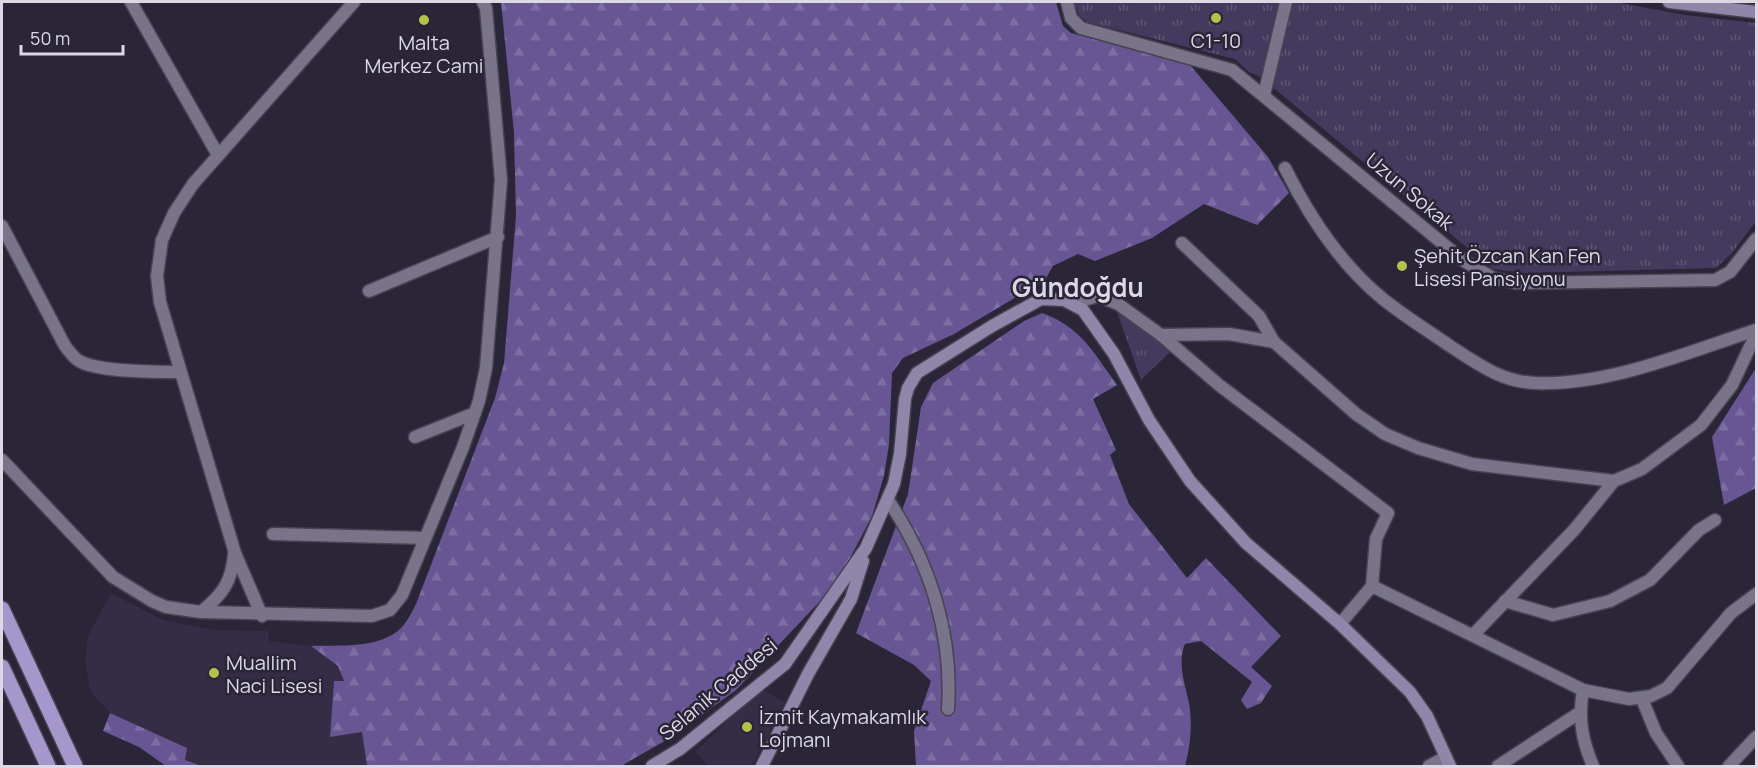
<svg xmlns="http://www.w3.org/2000/svg" width="1758" height="768" font-family="Manrope,sans-serif">
<style>
.built{fill:#342d45}
.grass{fill:url(#grass-tufts)}
.forest{fill:url(#forest-firs)}
.lines{fill:none;stroke-linecap:round;stroke-linejoin:round}
.street-casing{stroke:#474352;stroke-width:15}
.secondary-casing{stroke:#474352;stroke-width:15}
.primary-casing{stroke:#474352;stroke-width:18}
.street{stroke:#797489;stroke-width:12}
.secondary{stroke:#8f86aa;stroke-width:12}
.primary{stroke:#a597cb;stroke-width:15}
.poi-dot{fill:#b3c24b;stroke:#2a2537;stroke-width:2}
.labels{text-anchor:middle;dominant-baseline:central;stroke-width:5;stroke-linejoin:round;paint-order:stroke}
.poi-label{font-size:20px;fill:#dcd9e5;stroke:#2a2537;text-anchor:start}
.street-label{font-size:20px;fill:#dcd9e5;stroke:#2a2537}
.district-label{font-size:26px;font-weight:bold;fill:#dcd9e5;stroke:#2a2537}
</style>
<defs>
<pattern id="grass-tufts" width="24" height="20" patternUnits="userSpaceOnUse" patternTransform="scale(1.5)"><rect width="24" height="20" fill="#443a5e"/><path d="M3 7l-1-3M5 7V3M7 7l1-3M15 17l-1-3M17 17v-4M19 17l1-3" fill="none" stroke="#5e5675"/></pattern>
<pattern id="forest-firs" width="22" height="20" patternUnits="userSpaceOnUse" patternTransform="scale(1.5)"><rect width="22" height="20" fill="#675693"/><path d="M5 1l3.5 6h-7zM16 11l3.5 6h-7z" fill="#7c6ea2"/></pattern>
</defs>
<rect width="100%" height="100%" fill="#2a2537"/>
<!-- built -->
<g class="built">
<path d="M 111,593 L 163,620 L 212,630 L 268,631 L 269,641 L 311,646 L 338,666 L 344,681 L 334,681 L 330,737 L 362,732 L 367,766 L 202,766 L 185,760 L 187,748 L 110,713 L 90,691 L 85,661 L 88,636 Z"/>
<path d="M 761,689 L 785,702 L 752,766 L 709,766 L 695,752 Z"/>
</g>
<!-- grass -->
<g class="grass">
<path d="M 1074,2 L 1281,2 L 1261,77 L 1249,72 L 1235,59 L 1087,22 L 1079,15 Z"/>
<path d="M 1292,2 L 1615,2 L 1685,15 L 1756,23 L 1756,221 L 1732,253 L 1716,268 L 1524,273 L 1493,269 L 1270,85 Z"/>
<path d="M 1116,309 L 1171,351 L 1141,380 Z"/>
</g>
<!-- forest -->
<g class="forest">
<path d="M 501,2 L 1056,2 L 1063,26 L 1071,33 L 1190,65 L 1268,157 L 1289,193 L 1257,225 L 1204,204 L 1152,238 L 1095,261 L 1078,254 L 1053,266 L 1045,280 L 954,334 L 903,358 L 892,373 L 889,444 L 884,476 L 872,516 L 847,564 L 823,598 L 736,690 L 670,738 L 621,766 L 367,766 L 362,732 L 330,737 L 334,681 L 344,681 L 338,666 L 311,646 C 339,645 380,649 401,628 C 407,622 412,612 416,604 L 495,398 L 504,363 L 516,216 L 514,133 Z"/>
<path d="M 1042,313 C 1081,327 1094,353 1117,385 L 1093,399 L 1116,450 L 1110,455 L 1129,504 L 1187,578 L 1206,558 L 1281,636 L 1251,667 L 1272,686 L 1261,703 L 1247,709 L 1241,700 L 1252,682 L 1201,641 L 1185,644 C 1176,665 1187,688 1190,709 C 1192,730 1190,747 1185,766 L 916,766 L 914,731 L 931,681 L 914,665 L 856,633 L 908,494 L 921,407 L 933,383 L 1024,321 Z"/>
<path d="M 1756,368 L 1756,488 L 1724,505 L 1712,437 Z"/>
<path d="M 110,713 L 187,748 L 185,760 L 202,766 L 166,766 L 139,747 L 103,731 Z"/>
</g>
<g class="lines">
<!-- street casing -->
<g class="street-casing">
<g id="street">
<path d="M 131,2 L 218,155"/>
<path d="M 1067,2 L 1071,18 L 1081,28 L 1232,70 L 1464,261 L 1493,278 L 1516,283 L 1715,280 L 1730,272 L 1756,239"/>
<path d="M 1264,95 L 1286,2"/>
<path d="M 1285,168 C 1309,216 1341,265 1383,299 C 1404,316 1427,330 1450,346 C 1478,364 1501,382 1536,383 C 1608,386 1688,352 1756,330"/>
<path d="M 2,226 L 65,346 C 70,352 74,359 81,362 C 102,372 155,372 179,372"/>
<path d="M 1182,243 L 1259,316 L 1274,342 L 1356,414 L 1385,434 L 1418,448 L 1472,464 L 1614,481"/>
<path d="M 369,291 L 498,237"/>
<path d="M 1073,303 L 1098,296 L 1118,304 L 1161,335 L 1219,385 L 1388,513 L 1376,539 L 1372,586 L 1340,624"/>
<path d="M 1161,335 L 1229,334 L 1274,342"/>
<path d="M 415,437 L 475,413"/>
<path d="M 2,460 L 113,577 L 152,601 L 166,607 L 201,612 L 372,616 L 390,610 L 402,595 L 463,447 L 479,401 L 486,368 L 501,180 L 486,8 L 483,2"/>
<path d="M 888,500 C 930,562 953,634 948,709"/>
<path d="M 273,534 L 425,538"/>
<path d="M 1372,586 L 1583,690 L 1629,699 L 1651,696 L 1667,688 L 1731,613 L 1756,594"/>
<path d="M 1505,601 L 1553,615 L 1610,601 L 1650,580 L 1699,530 L 1715,520"/>
<path d="M 201,612 C 222,595 232,582 234,554"/>
<path d="M 262,616 L 235,553 L 160,302 L 157,276 L 162,240 L 174,213 L 193,184 L 354,2"/>
<path d="M 1474,634 L 1574,530 L 1614,481 L 1642,469 L 1701,425 L 1732,385 L 1756,334"/>
<path d="M 1583,690 C 1578,718 1582,740 1593,766"/>
<path d="M 1642,699 L 1656,733 L 1678,766"/>
<path d="M 1429,766 L 1446,757"/>
<path d="M 1498,766 L 1579,713"/>
<path d="M 1729,766 L 1756,737"/>
</g>
</g>
<!-- secondary casing -->
<g class="secondary-casing">
<g id="secondary">
<path d="M 1669,2 L 1756,12"/>
<path d="M 652,766 L 680,749 L 785,664 L 866,548 L 894,484 L 900,454 L 905,399 L 908,388 L 917,373 L 992,326 L 1041,299 L 1064,300 L 1083,310 L 1114,354 L 1149,420 L 1190,481 L 1246,543 L 1340,624 L 1410,692 L 1427,716 L 1450,766"/>
<path d="M 762,766 L 808,674 L 851,599 L 863,561"/>
</g>
</g>
<!-- primary casing -->
<g class="primary-casing">
<g id="primary">
<path d="M 2,609 L 75,766"/>
<path d="M 2,667 L 48,766"/>
</g>
</g>
<!-- street -->
<use href="#street" class="street"/>
<!-- secondary -->
<use href="#secondary" class="secondary"/>
<!-- primary -->
<use href="#primary" class="primary"/>
</g>
<!-- markers -->
<g class="poi-dot">
<circle cx="1216" cy="18" r="6"/>
<circle cx="424" cy="20" r="6"/>
<circle cx="1402" cy="266" r="6"/>
<circle cx="214" cy="673" r="6"/>
<circle cx="747" cy="727" r="6"/>
</g>
<g class="labels">
<!-- poi labels -->
<g class="poi-label">
<text x="1216" y="40" text-anchor="middle">C1-10</text>
<text x="424" y="42" text-anchor="middle">Malta<tspan x="424" dy="23">Merkez Cami</tspan></text>
<text x="1414" y="255">Şehit Özcan Kan Fen<tspan x="1414" dy="23">Lisesi Pansiyonu</tspan></text>
<text x="226" y="662">Muallim<tspan x="226" dy="23">Naci Lisesi</tspan></text>
<text x="759" y="716">İzmit Kaymakamlık<tspan x="759" dy="23">Lojmanı</tspan></text>
</g>
<!-- street labels -->
<g class="street-label">
<text transform="translate(1410 191) rotate(40)">Uzun Sokak</text>
<text transform="translate(718 689) rotate(-40)">Selanik Caddesi</text>
</g>
<!-- district labels -->
<g class="district-label">
<text x="1078" y="287">Gündoğdu</text>
</g>
</g>
<!-- border -->
<rect width="1758" height="768" fill="none" stroke="#dcd9e5" stroke-width="6"/>
<!-- scale -->
<path d="M21 45v9h102v-9" fill="none" stroke="#dcd9e5" stroke-width="3"/>
<text x="30" y="45" font-size="18" fill="#dcd9e5" stroke="#2a2537" stroke-width="4.5" paint-order="stroke">50 m</text>
</svg>
